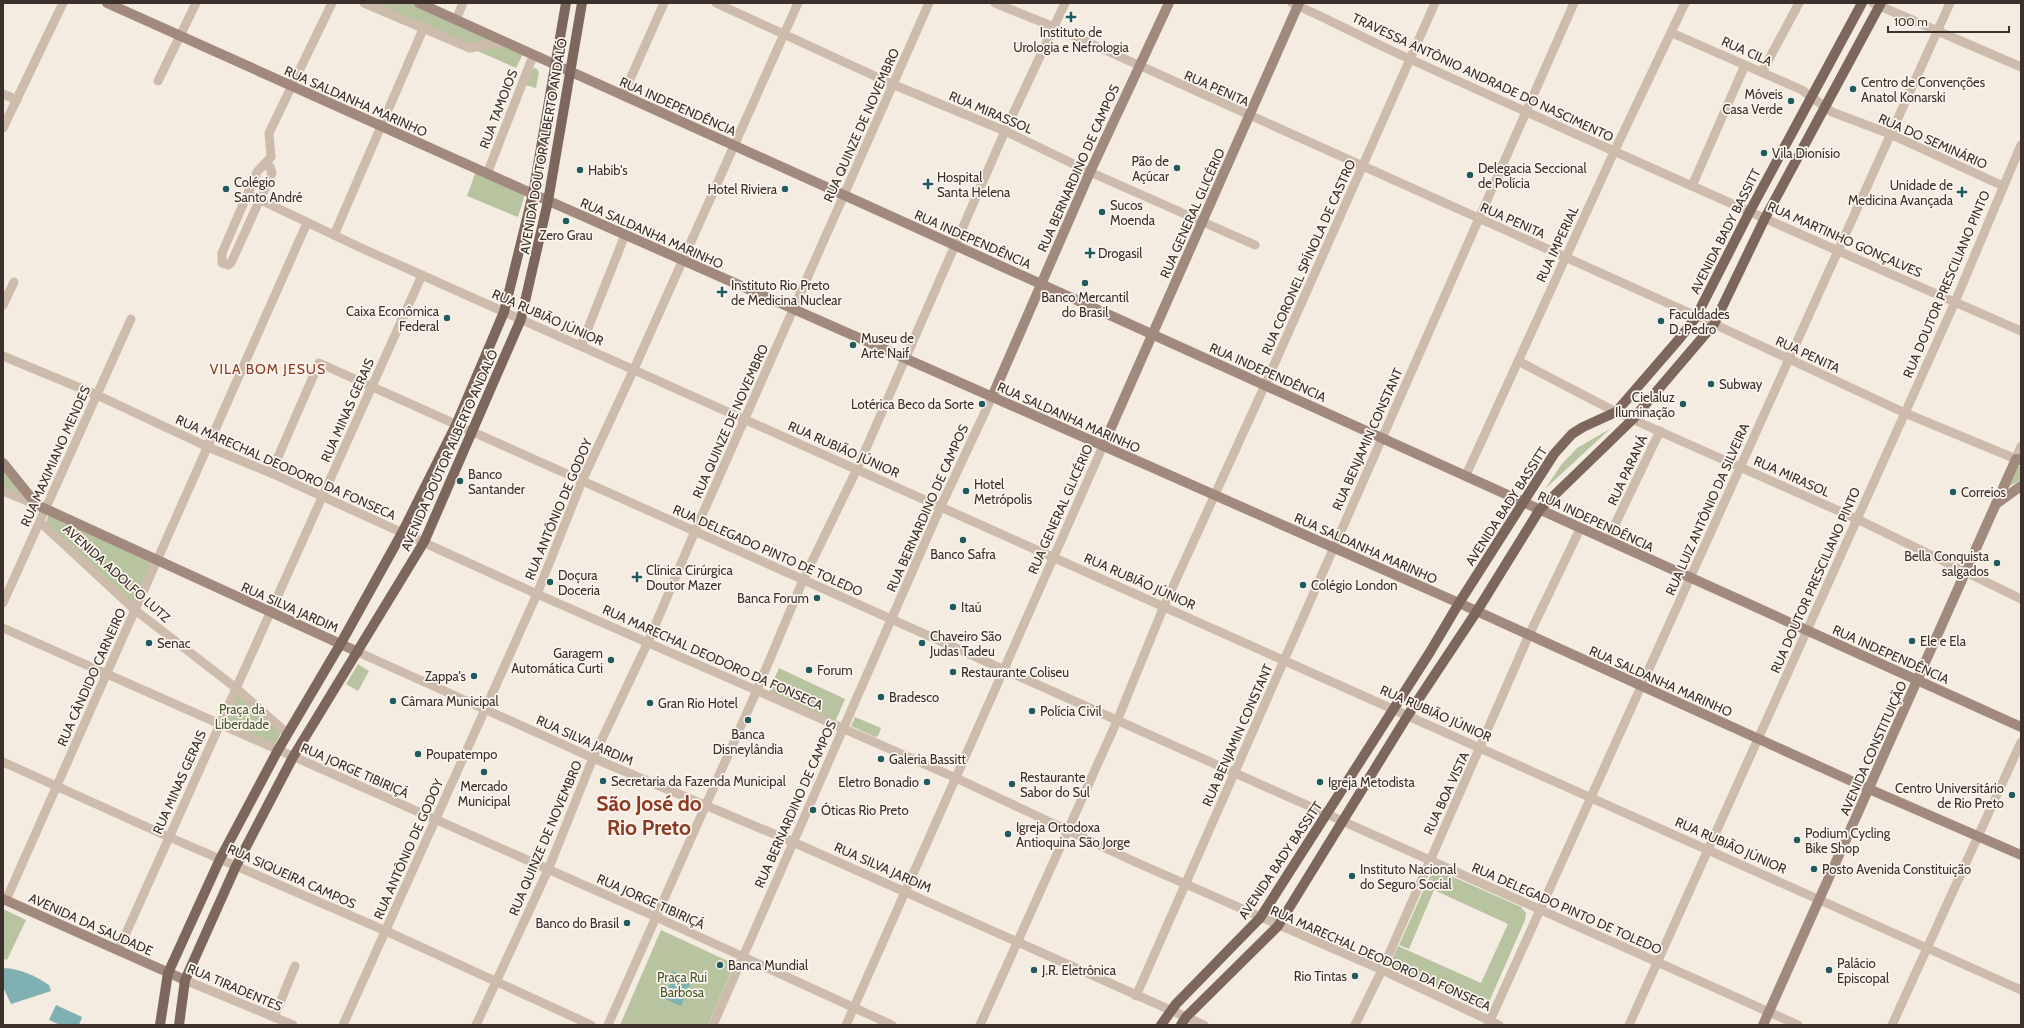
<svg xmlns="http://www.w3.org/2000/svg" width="2024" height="1028" font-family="Cabin,sans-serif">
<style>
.green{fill:#b8c4a0}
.water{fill:#7fb0b2}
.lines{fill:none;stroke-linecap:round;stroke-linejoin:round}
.street{stroke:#cdbbac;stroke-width:9}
.secondary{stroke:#a18a7d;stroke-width:10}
.primary{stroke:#7d675c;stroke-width:10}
.poi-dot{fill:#1f5a5e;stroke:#fbf5ee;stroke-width:1.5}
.labels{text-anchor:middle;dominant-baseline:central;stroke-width:3.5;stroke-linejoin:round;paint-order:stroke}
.poi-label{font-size:13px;fill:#3b302b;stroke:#fbf5ee;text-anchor:start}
.street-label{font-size:13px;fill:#3b302b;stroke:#fbf5ee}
.park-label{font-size:13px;fill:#4a5a2e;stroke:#fbf5ee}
.neighbourhood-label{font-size:14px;letter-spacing:1px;fill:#8c3b22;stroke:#fbf5ee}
.town-label{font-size:21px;font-weight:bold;fill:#8c3b22;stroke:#fbf5ee}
</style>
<rect width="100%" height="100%" fill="#f4ebe1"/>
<!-- green -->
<g class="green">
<path d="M 369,3 L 413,3 L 498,41 L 471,46 Z"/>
<path d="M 502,45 L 523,54 L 516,68 L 473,49 Z"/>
<path d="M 532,69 L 536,68 L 539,72 L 536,88 L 525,85 Z"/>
<path d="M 476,171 L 525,194 L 518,217 L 467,196 Z"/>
<path d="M 1610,429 L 1545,489 L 1561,465 L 1577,448 Z"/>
<path d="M 2017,465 L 2021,467 L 2021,480 L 2006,488 Z"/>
<path d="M 3,469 L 25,497 L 3,487 Z"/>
<path d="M 49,514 L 153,563 L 136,607 L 46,522 Z"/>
<path d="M 358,664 L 369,671 L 358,691 L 346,684 Z"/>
<path d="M 779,668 L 845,699 L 835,722 L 769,692 Z"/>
<path d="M 237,693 L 281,733 L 274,746 L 224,723 Z"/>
<path d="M 855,717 L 881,728 L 878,736 L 875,737 L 851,726 Z"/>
<path d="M 1442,872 L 1521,907 L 1526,913 L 1525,920 L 1489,1002 L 1484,1006 L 1478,1006 L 1396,968 L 1392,964 L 1392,960 L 1398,946 L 1481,983 L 1508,924 L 1434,890 L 1409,949 L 1399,945 L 1429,878 L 1435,873 Z"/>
<path d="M 3,909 L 26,920 L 7,960 L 3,958 Z"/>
<path d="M 661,930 L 730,962 L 734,965 L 708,1025 L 620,1025 Z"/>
</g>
<!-- water -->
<g class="water">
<path d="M 3,968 C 21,969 34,975 49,985 L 51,991 L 11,1004 L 3,987 Z"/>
<path d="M 672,971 L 683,976 L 682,980 L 690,984 L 681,1006 L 663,998 L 671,982 L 668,980 Z"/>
<path d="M 56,1005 L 82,1017 L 79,1025 L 60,1025 L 49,1020 Z"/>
</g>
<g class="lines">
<!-- street -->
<g class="street">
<path d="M 364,3 L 470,48 L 504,42"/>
<path d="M 716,3 L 892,84 L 1005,131 L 1090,172 L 1255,245"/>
<path d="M 995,3 L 1054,27 L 1714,324 L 1905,413 L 2016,459 L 2021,446"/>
<path d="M 1292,3 C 1332,21 1371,42 1412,60 C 1614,152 1817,242 2021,331"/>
<path d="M 1873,3 L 2021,67"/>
<path d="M 456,20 L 463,3"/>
<path d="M 1672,33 L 1802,90 L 1832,112 L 1890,134 L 2003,186"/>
<path d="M 1762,72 L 1799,3"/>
<path d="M 158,81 L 196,3"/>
<path d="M 3,94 L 17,100"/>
<path d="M 623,95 L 664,3"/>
<path d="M 3,128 L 63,3"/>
<path d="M 265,165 L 270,167 L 272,173 L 231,263 L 228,265 L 222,263 L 222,253 L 257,172 L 271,157 L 269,133 L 332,3"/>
<path d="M 487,174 L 531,61 L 535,56"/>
<path d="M 1692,186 L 1745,65"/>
<path d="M 248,194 L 359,247 L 2021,990"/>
<path d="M 334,235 L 424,27"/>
<path d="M 3,305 L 14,282"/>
<path d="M 581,346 L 625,235"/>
<path d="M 3,356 L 97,395 L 208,447 L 271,473 L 537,594 L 956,778 L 1133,861 L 1382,970 L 1499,1025"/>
<path d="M 1518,361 L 1616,412 L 1857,519 L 2021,599"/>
<path d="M 271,473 L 319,363 L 1798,1025"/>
<path d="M 1466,475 L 1614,152 L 1685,3"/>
<path d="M 3,491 L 37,505"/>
<path d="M 40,522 L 135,610 L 236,688 L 288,734"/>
<path d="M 1607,541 L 1660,431"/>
<path d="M 3,603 L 131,319"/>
<path d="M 3,628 L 656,917 L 892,1025"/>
<path d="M 358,652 L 593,758 L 793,842 L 1204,1025"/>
<path d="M 3,762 L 169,837 L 386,931 L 591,1025"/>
<path d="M 6,900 L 307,223"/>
<path d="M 118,951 L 422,275"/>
<path d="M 185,980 L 293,1025"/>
<path d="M 1136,996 L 1574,3"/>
<path d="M 274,1017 L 295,966"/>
<path d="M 343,1025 L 537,594 L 582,481 L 634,369 L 798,3"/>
<path d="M 476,1025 L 548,870 L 593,758 L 648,642 L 695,531 L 929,3"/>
<path d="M 608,1025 L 757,690 L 803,580 L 857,469 L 1005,131 L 1065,3"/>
<path d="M 713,1025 L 941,506 L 992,397"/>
<path d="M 846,1025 L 1103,446"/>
<path d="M 980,1025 L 1117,721 L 1164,606 L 1265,385 L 1435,3"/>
<path d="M 1355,1025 L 1382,970 L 1529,635 L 1580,529"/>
<path d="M 1488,1025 L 1950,3"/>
<path d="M 1629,1025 L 1955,302 L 2021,145"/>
<path d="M 1892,1025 L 2021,742"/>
</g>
<!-- secondary -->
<g class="secondary">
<path d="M 107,3 L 533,194 L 1459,603 L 1869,789 L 2021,855"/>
<path d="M 419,3 L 2021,727"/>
<path d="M 992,397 L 1090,172 L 1169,3"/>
<path d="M 1103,446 L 1299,3"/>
<path d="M 3,463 L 37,505 L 358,652"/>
<path d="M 1996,504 L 2021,486"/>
<path d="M 3,899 L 185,980"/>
<path d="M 1763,1025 L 2016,459 L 2021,460"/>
</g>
<!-- primary -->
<g class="primary">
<path d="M 160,1025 L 168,973 L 220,859 L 278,750 L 341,643 L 402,533 L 456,425 L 504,312 L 533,194 L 566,3"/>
<path d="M 179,1025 L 185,980 L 236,866 L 293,757 L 424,542 L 521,319 L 548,201 L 582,3"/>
<path d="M 1161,1025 L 1176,1004 L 1260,918 L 1430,652 L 1459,603 L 1554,454 L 1572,434 L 1583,427 L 1616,412 L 1680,338 L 1696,317 L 1750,211 L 1862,3"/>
<path d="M 1181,1025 L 1186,1017 L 1278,926 L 1408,715 L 1477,611 L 1540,509 L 1633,419 L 1714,324 L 1765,218 L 1881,3"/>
</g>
</g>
<!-- markers -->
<g class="poi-dot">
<path d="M1069 11h4v4h4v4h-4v4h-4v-4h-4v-4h4z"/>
<circle cx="1853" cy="89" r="4"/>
<circle cx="1791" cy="101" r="4"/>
<circle cx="1764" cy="153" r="4"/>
<circle cx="1177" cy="168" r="4"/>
<circle cx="580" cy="170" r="4"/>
<circle cx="1470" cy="175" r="4"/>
<path d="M926 178h4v4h4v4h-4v4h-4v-4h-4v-4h4z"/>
<circle cx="226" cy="189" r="4"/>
<circle cx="785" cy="189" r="4"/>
<path d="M1960 186h4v4h4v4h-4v4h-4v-4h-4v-4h4z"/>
<circle cx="1102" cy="212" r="4"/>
<circle cx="566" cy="221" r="4"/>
<path d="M1088 247h4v4h4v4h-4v4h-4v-4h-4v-4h4z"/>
<circle cx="1085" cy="283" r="4"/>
<path d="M720 286h4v4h4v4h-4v4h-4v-4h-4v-4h4z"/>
<circle cx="447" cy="318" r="4"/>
<circle cx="1661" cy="321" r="4"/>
<circle cx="853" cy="345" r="4"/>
<circle cx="1711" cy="384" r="4"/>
<circle cx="982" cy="404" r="4"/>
<circle cx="1683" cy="404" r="4"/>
<circle cx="460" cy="481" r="4"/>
<circle cx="966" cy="491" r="4"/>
<circle cx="1953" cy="492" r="4"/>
<circle cx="963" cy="540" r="4"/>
<circle cx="1997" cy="563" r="4"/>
<path d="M635 571h4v4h4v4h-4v4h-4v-4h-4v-4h4z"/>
<circle cx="550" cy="582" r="4"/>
<circle cx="1303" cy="585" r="4"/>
<circle cx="817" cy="598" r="4"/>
<circle cx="953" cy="607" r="4"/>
<circle cx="1912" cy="641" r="4"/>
<circle cx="149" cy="643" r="4"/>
<circle cx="922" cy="643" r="4"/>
<circle cx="611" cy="660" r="4"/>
<circle cx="809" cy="670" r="4"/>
<circle cx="953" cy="672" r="4"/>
<circle cx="474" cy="676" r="4"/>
<circle cx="881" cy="697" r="4"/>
<circle cx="393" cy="701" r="4"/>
<circle cx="650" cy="703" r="4"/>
<circle cx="1032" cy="711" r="4"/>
<circle cx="748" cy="720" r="4"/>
<circle cx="418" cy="754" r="4"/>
<circle cx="881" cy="759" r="4"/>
<circle cx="484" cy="772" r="4"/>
<circle cx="603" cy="781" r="4"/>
<circle cx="927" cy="782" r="4"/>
<circle cx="1320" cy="782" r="4"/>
<circle cx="1012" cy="784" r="4"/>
<circle cx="2012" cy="795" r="4"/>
<circle cx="813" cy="810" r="4"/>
<circle cx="1008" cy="834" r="4"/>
<circle cx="1797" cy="840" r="4"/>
<circle cx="1814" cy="869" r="4"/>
<circle cx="1352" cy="876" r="4"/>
<circle cx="627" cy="923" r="4"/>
<circle cx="720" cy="965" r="4"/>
<circle cx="1034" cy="970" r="4"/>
<circle cx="1829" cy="970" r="4"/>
<circle cx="1355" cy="976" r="4"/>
</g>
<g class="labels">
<!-- poi labels -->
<g class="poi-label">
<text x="1071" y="32" text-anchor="middle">Instituto de<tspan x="1071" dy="15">Urologia e Nefrologia</tspan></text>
<text x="1861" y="82">Centro de Convenções<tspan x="1861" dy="15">Anatol Konarski</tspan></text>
<text x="1783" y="94" text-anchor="end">Móveis<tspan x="1783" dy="15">Casa Verde</tspan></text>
<text x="1772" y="153">Vila Dionísio</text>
<text x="1169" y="161" text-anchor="end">Pão de<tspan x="1169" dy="15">Açúcar</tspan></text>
<text x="1478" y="168">Delegacia Seccional<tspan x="1478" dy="15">de Polícia</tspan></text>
<text x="588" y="170">Habib's</text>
<text x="937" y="177">Hospital<tspan x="937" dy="15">Santa Helena</tspan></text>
<text x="234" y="182">Colégio<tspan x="234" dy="15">Santo André</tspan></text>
<text x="1953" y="185" text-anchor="end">Unidade de<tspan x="1953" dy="15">Medicina Avançada</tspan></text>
<text x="777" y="189" text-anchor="end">Hotel Riviera</text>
<text x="1110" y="205">Sucos<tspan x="1110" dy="15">Moenda</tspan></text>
<text x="566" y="235" text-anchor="middle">Zero Grau</text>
<text x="1098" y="253">Drogasil</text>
<text x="731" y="285">Instituto Rio Preto<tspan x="731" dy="15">de Medicina Nuclear</tspan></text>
<text x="1085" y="297" text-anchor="middle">Banco Mercantil<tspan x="1085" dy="15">do Brasil</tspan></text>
<text x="439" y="311" text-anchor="end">Caixa Econômica<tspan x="439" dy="15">Federal</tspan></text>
<text x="1669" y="314">Faculdades<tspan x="1669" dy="15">D. Pedro</tspan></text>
<text x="861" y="338">Museu de<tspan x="861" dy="15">Arte Naif</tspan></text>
<text x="1719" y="384">Subway</text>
<text x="1675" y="397" text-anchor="end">Cielaluz<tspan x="1675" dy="15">Iluminação</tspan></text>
<text x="974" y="404" text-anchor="end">Lotérica Beco da Sorte</text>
<text x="468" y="474">Banco<tspan x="468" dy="15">Santander</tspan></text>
<text x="974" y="484">Hotel<tspan x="974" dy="15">Metrópolis</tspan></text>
<text x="1961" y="492">Correios</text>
<text x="963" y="554" text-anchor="middle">Banco Safra</text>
<text x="1989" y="556" text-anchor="end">Bella Conquista<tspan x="1989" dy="15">salgados</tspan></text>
<text x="646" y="570">Clínica Cirúrgica<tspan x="646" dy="15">Doutor Mazer</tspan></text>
<text x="558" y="575">Doçura<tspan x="558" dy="15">Doceria</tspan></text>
<text x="1311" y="585">Colégio London</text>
<text x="809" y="598" text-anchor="end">Banca Forum</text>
<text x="961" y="607">Itaú</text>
<text x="930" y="636">Chaveiro São<tspan x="930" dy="15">Judas Tadeu</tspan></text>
<text x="1920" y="641">Ele e Ela</text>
<text x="157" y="643">Senac</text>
<text x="603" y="653" text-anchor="end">Garagem<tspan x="603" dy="15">Automática Curti</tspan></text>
<text x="817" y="670">Forum</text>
<text x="961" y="672">Restaurante Coliseu</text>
<text x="466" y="676" text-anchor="end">Zappa's</text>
<text x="889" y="697">Bradesco</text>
<text x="401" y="701">Câmara Municipal</text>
<text x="658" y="703">Gran Rio Hotel</text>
<text x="1040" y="711">Polícia Civil</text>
<text x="748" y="734" text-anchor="middle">Banca<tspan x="748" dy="15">Disneylândia</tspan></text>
<text x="426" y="754">Poupatempo</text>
<text x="889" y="759">Galeria Bassitt</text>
<text x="1020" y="777">Restaurante<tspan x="1020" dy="15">Sabor do Sul</tspan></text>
<text x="611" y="781">Secretaria da Fazenda Municipal</text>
<text x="919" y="782" text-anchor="end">Eletro Bonadio</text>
<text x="1328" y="782">Igreja Metodista</text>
<text x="484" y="786" text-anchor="middle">Mercado<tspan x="484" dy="15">Municipal</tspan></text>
<text x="2004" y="788" text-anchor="end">Centro Universitário<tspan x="2004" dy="15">de Rio Preto</tspan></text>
<text x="821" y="810">Óticas Rio Preto</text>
<text x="1016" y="827">Igreja Ortodoxa<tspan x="1016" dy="15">Antioquina São Jorge</tspan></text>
<text x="1805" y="833">Podium Cycling<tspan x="1805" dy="15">Bike Shop</tspan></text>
<text x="1360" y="869">Instituto Nacional<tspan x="1360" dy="15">do Seguro Social</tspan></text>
<text x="1822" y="869">Posto Avenida Constituição</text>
<text x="619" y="923" text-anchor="end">Banco do Brasil</text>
<text x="1837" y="963">Palácio<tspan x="1837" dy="15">Episcopal</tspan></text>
<text x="728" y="965">Banca Mundial</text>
<text x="1042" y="970">J.R. Eletrônica</text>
<text x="1347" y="976" text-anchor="end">Rio Tintas</text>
</g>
<!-- street labels -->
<g class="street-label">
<text transform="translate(1747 51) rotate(24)">RUA CILA</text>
<text transform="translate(1483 77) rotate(25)">TRAVESSA ANTÔNIO ANDRADE DO NASCIMENTO</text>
<text transform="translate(1217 88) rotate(24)">RUA PENITA</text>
<text transform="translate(356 101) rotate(24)">RUA SALDANHA MARINHO</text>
<text transform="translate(678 106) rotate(24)">RUA INDEPENDÊNCIA</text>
<text transform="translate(498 109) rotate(-69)">RUA TAMOIOS</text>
<text transform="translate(991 112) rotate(23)">RUA MIRASSOL</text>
<text transform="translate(861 125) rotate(-66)">RUA QUINZE DE NOVEMBRO</text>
<text transform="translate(1933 141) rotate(24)">RUA DO SEMINÁRIO</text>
<text transform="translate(543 146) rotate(-80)">AVENIDA DOUTOR ALBERTO ANDALÓ</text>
<text transform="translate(1078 168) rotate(-66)">RUA BERNARDINO DE CAMPOS</text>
<text transform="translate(1192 213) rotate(-66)">RUA GENERAL GLICÉRIO</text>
<text transform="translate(1513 220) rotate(24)">RUA PENITA</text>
<text transform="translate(1725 231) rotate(-63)">AVENIDA BADY BASSITT</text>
<text transform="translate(652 233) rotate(24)">RUA SALDANHA MARINHO</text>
<text transform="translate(973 239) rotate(24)">RUA INDEPENDÊNCIA</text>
<text transform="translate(1845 239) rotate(24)">RUA MARTINHO GONÇALVES</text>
<text transform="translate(1557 244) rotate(-65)">RUA IMPERIAL</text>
<text transform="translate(1308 257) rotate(-66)">RUA CORONEL SPÍNOLA DE CASTRO</text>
<text transform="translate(1946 284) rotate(-67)">RUA DOUTOR PRESCILIANO PINTO</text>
<text transform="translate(548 317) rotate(24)">RUA RUBIÃO JÚNIOR</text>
<text transform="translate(1808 354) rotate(25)">RUA PENITA</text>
<text transform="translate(1268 372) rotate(24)">RUA INDEPENDÊNCIA</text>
<text transform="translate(347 410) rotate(-66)">RUA MINAS GERAIS</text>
<text transform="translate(1069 417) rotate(24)">RUA SALDANHA MARINHO</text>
<text transform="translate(730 421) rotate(-66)">RUA QUINZE DE NOVEMBRO</text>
<text transform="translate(1367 439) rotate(-66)">RUA BENJAMIN CONSTANT</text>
<text transform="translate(844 449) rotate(24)">RUA RUBIÃO JÚNIOR</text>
<text transform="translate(449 450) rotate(-66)">AVENIDA DOUTOR ALBERTO ANDALÓ</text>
<text transform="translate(55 456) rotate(-66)">RUA MAXIMIANO MENDES</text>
<text transform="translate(286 467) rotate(24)">RUA MARECHAL DEODORO DA FONSECA</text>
<text transform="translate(1627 470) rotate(-65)">RUA PARANÁ</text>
<text transform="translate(1792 476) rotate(24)">RUA MIRASOL</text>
<text transform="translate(1506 506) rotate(-57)">AVENIDA BADY BASSITT</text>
<text transform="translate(927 508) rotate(-66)">RUA BERNARDINO DE CAMPOS</text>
<text transform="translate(558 509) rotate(-67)">RUA ANTÔNIO DE GODOY</text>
<text transform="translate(1060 509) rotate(-66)">RUA GENERAL GLICÉRIO</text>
<text transform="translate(1707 509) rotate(-66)">RUA LUIZ ANTÔNIO DA SILVEIRA</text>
<text transform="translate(1596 521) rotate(25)">RUA INDEPENDÊNCIA</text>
<text transform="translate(1366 548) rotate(24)">RUA SALDANHA MARINHO</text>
<text transform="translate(768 550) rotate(24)">RUA DELEGADO PINTO DE TOLEDO</text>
<text transform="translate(117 573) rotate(42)">AVENIDA ADOLFO LUTZ</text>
<text transform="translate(1815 580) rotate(-66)">RUA DOUTOR PRESCILIANO PINTO</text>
<text transform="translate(1140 581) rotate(24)">RUA RUBIÃO JÚNIOR</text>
<text transform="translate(290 607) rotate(24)">RUA SILVA JARDIM</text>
<text transform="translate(1891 654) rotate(24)">RUA INDEPENDÊNCIA</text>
<text transform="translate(713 657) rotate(24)">RUA MARECHAL DEODORO DA FONSECA</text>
<text transform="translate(91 677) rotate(-66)">RUA CÂNDIDO CARNEIRO</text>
<text transform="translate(1661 681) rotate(24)">RUA SALDANHA MARINHO</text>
<text transform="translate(1436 713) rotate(24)">RUA RUBIÃO JÚNIOR</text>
<text transform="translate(1237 735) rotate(-66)">RUA BENJAMIN CONSTANT</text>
<text transform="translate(585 740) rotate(24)">RUA SILVA JARDIM</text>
<text transform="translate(1873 748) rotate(-66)">AVENIDA CONSTITUIÇÃO</text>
<text transform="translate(355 770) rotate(24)">RUA JORGE TIBIRIÇÁ</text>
<text transform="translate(179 782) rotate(-66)">RUA MINAS GERAIS</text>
<text transform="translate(1446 793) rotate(-65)">RUA BOA VISTA</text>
<text transform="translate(795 804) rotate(-66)">RUA BERNARDINO DE CAMPOS</text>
<text transform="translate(545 838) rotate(-67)">RUA QUINZE DE NOVEMBRO</text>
<text transform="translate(1731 845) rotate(24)">RUA RUBIÃO JÚNIOR</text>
<text transform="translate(408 849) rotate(-66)">RUA ANTÔNIO DE GODOY</text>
<text transform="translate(1280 860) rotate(-56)">AVENIDA BADY BASSITT</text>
<text transform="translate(883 867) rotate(24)">RUA SILVA JARDIM</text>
<text transform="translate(292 876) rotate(24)">RUA SIQUEIRA CAMPOS</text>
<text transform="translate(651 901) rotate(24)">RUA JORGE TIBIRIÇÁ</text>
<text transform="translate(1567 908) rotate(24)">RUA DELEGADO PINTO DE TOLEDO</text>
<text transform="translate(91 924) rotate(24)">AVENIDA DA SAUDADE</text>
<text transform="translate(1381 958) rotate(24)">RUA MARECHAL DEODORO DA FONSECA</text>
<text transform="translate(235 987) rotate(23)">RUA TIRADENTES</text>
</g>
<!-- park labels -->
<g class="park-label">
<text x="242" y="709">Praça da<tspan x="242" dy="15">Liberdade</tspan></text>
<text x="682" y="977">Praça Rui<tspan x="682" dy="15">Barbosa</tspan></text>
</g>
<!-- neighbourhood labels -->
<g class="neighbourhood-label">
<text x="268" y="369">VILA BOM JESUS</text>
</g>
<!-- town labels -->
<g class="town-label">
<text x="649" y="803">São José do<tspan x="649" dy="24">Rio Preto</tspan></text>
</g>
</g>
<!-- border -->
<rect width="2024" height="1028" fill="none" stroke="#3b302b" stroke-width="8"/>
<!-- scale -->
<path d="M1888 26v6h121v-6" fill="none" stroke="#3b302b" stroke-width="2"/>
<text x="1894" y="26" font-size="12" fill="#3b302b" stroke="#fbf5ee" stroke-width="3" paint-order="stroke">100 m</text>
</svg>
